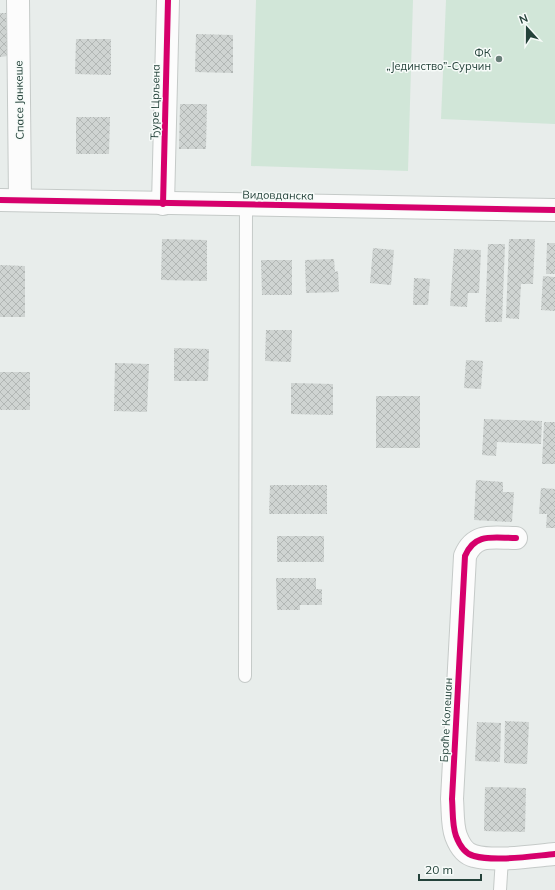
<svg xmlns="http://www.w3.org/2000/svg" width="555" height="890" font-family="Mulish,sans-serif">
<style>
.green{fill:#d1e6d8}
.building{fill:url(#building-cross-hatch)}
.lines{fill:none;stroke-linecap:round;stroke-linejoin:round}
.lane-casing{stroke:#c5cac8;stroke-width:14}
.street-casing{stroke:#c5cac8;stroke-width:24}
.lane{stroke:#fcfcfc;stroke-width:12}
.street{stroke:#fcfcfc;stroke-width:22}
.cycleway-casing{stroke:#f7fbf9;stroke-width:8}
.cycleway{stroke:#d6006c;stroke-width:6}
.poi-dot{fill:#697e78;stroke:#f7fbf9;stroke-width:1.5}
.labels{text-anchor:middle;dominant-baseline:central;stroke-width:3;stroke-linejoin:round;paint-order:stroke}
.poi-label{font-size:11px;fill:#24423a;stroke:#f7fbf9;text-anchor:end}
.street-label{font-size:11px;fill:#24423a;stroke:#f7fbf9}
</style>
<defs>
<pattern id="building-cross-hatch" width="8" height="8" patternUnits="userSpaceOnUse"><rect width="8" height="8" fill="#cfd4d2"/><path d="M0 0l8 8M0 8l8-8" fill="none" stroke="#b2b7b5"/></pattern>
</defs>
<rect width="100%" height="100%" fill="#e8edeb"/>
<!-- green -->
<g class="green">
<path d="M 256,0 L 413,0 L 408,171 L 251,166 Z"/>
<path d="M 446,0 L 555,0 L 555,124 L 441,119 Z"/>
</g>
<!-- building -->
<g class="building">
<path d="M 0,13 L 6,13 L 8,56 L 0,57 Z"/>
<path d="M 196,34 L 233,35 L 233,73 L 195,72 Z"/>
<path d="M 76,39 L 111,39 L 111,75 L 75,74 Z"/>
<path d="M 180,104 L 207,104 L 206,149 L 179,149 Z"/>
<path d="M 76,117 L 110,117 L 109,154 L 76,154 Z"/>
<path d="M 162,239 L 207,240 L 207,281 L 161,280 Z"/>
<path d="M 509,239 L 535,239 L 533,284 L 521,284 L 519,319 L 506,318 Z"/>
<path d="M 547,243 L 555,243 L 555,274 L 546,274 Z"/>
<path d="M 488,244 L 505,244 L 502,322 L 485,322 Z"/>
<path d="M 373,248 L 394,250 L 391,285 L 370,283 Z"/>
<path d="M 454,249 L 481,250 L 479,293 L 468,293 L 467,307 L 450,306 Z"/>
<path d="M 334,259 L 335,272 L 338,271 L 339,292 L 306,293 L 305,260 Z"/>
<path d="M 261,260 L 292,260 L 292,295 L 262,295 Z"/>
<path d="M 0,265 L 25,266 L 25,317 L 0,317 Z"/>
<path d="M 543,276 L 555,277 L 555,311 L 541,310 Z"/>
<path d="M 414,278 L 430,279 L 428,305 L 413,305 Z"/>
<path d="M 266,330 L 292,330 L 291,362 L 265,361 Z"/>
<path d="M 174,348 L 209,349 L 208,381 L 174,381 Z"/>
<path d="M 466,360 L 483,361 L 481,389 L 464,388 Z"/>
<path d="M 115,363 L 149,364 L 147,412 L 114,411 Z"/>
<rect x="0" y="372" width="30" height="38"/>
<path d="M 291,383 L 333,384 L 333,415 L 291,414 Z"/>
<rect x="376" y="396" width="44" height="52"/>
<path d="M 484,419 L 542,421 L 541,444 L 497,442 L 496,456 L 482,455 Z"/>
<path d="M 544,422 L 555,422 L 555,464 L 542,464 Z"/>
<path d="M 476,480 L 503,482 L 503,492 L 514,492 L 512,522 L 474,520 Z"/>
<path d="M 270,485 L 327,485 L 327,514 L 269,514 Z"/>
<path d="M 541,488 L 555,489 L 555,528 L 546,528 L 547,514 L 539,514 Z"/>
<rect x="277" y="536" width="47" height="26"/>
<path d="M 276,578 L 316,578 L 316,589 L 322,589 L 322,605 L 300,605 L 300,610 L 277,610 Z"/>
<path d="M 505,721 L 529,722 L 527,764 L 504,763 Z"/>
<path d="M 477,722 L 501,723 L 500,762 L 475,761 Z"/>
<path d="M 485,787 L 526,788 L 525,832 L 484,831 Z"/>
</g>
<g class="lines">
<!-- lane casing -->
<g class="lane-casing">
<g id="lane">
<path d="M 245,676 L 246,204"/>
<path d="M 500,890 L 502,858"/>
</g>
</g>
<!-- street casing -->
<g class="street-casing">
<g id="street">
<path d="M 18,0 L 20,200"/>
<path d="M 0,200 L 555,210"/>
<path d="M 163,204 L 168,0"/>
<path d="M 516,538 C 494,538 475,532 465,556 L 452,799 C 453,811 452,825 456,836 C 459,844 465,854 474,856 C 495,862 533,856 555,854"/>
</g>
</g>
<!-- lane -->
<use href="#lane" class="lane"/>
<!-- street -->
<use href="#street" class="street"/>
<!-- cycleway casing -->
<g class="cycleway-casing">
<g id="cycleway">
<path d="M 0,200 L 555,210"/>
<path d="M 163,204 L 168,0"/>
<path d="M 516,538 C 494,538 475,532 465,556 L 452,799 C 453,811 452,825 456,836 C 459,844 465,854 474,856 C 495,862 533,856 555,854"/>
</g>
</g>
<!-- cycleway -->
<use href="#cycleway" class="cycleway"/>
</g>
<!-- markers -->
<circle class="poi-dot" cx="499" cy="59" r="4"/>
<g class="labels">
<!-- poi labels -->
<g class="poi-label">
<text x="491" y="53">ФК<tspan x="491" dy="13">„Јединство”-Сурчин</tspan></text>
</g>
<!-- street labels -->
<g class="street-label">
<text transform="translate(19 100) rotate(-91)">Спасе Јанкеше</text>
<text transform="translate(155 102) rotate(-89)">Ђуре Црљена</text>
<text transform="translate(278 195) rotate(1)">Видовданска</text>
<text transform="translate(446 720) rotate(-87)">Браће Колешан</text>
</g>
</g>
<!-- north arrow -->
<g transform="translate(527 28) rotate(339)" stroke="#f7fbf9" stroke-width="3" paint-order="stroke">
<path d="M0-3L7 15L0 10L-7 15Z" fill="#24423a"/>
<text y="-6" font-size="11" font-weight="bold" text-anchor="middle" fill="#24423a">N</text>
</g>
<!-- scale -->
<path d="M419 874v6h62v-6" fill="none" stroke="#24423a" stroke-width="2"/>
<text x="425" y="874" font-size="12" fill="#24423a" stroke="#f7fbf9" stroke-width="3" paint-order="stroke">20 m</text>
</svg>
